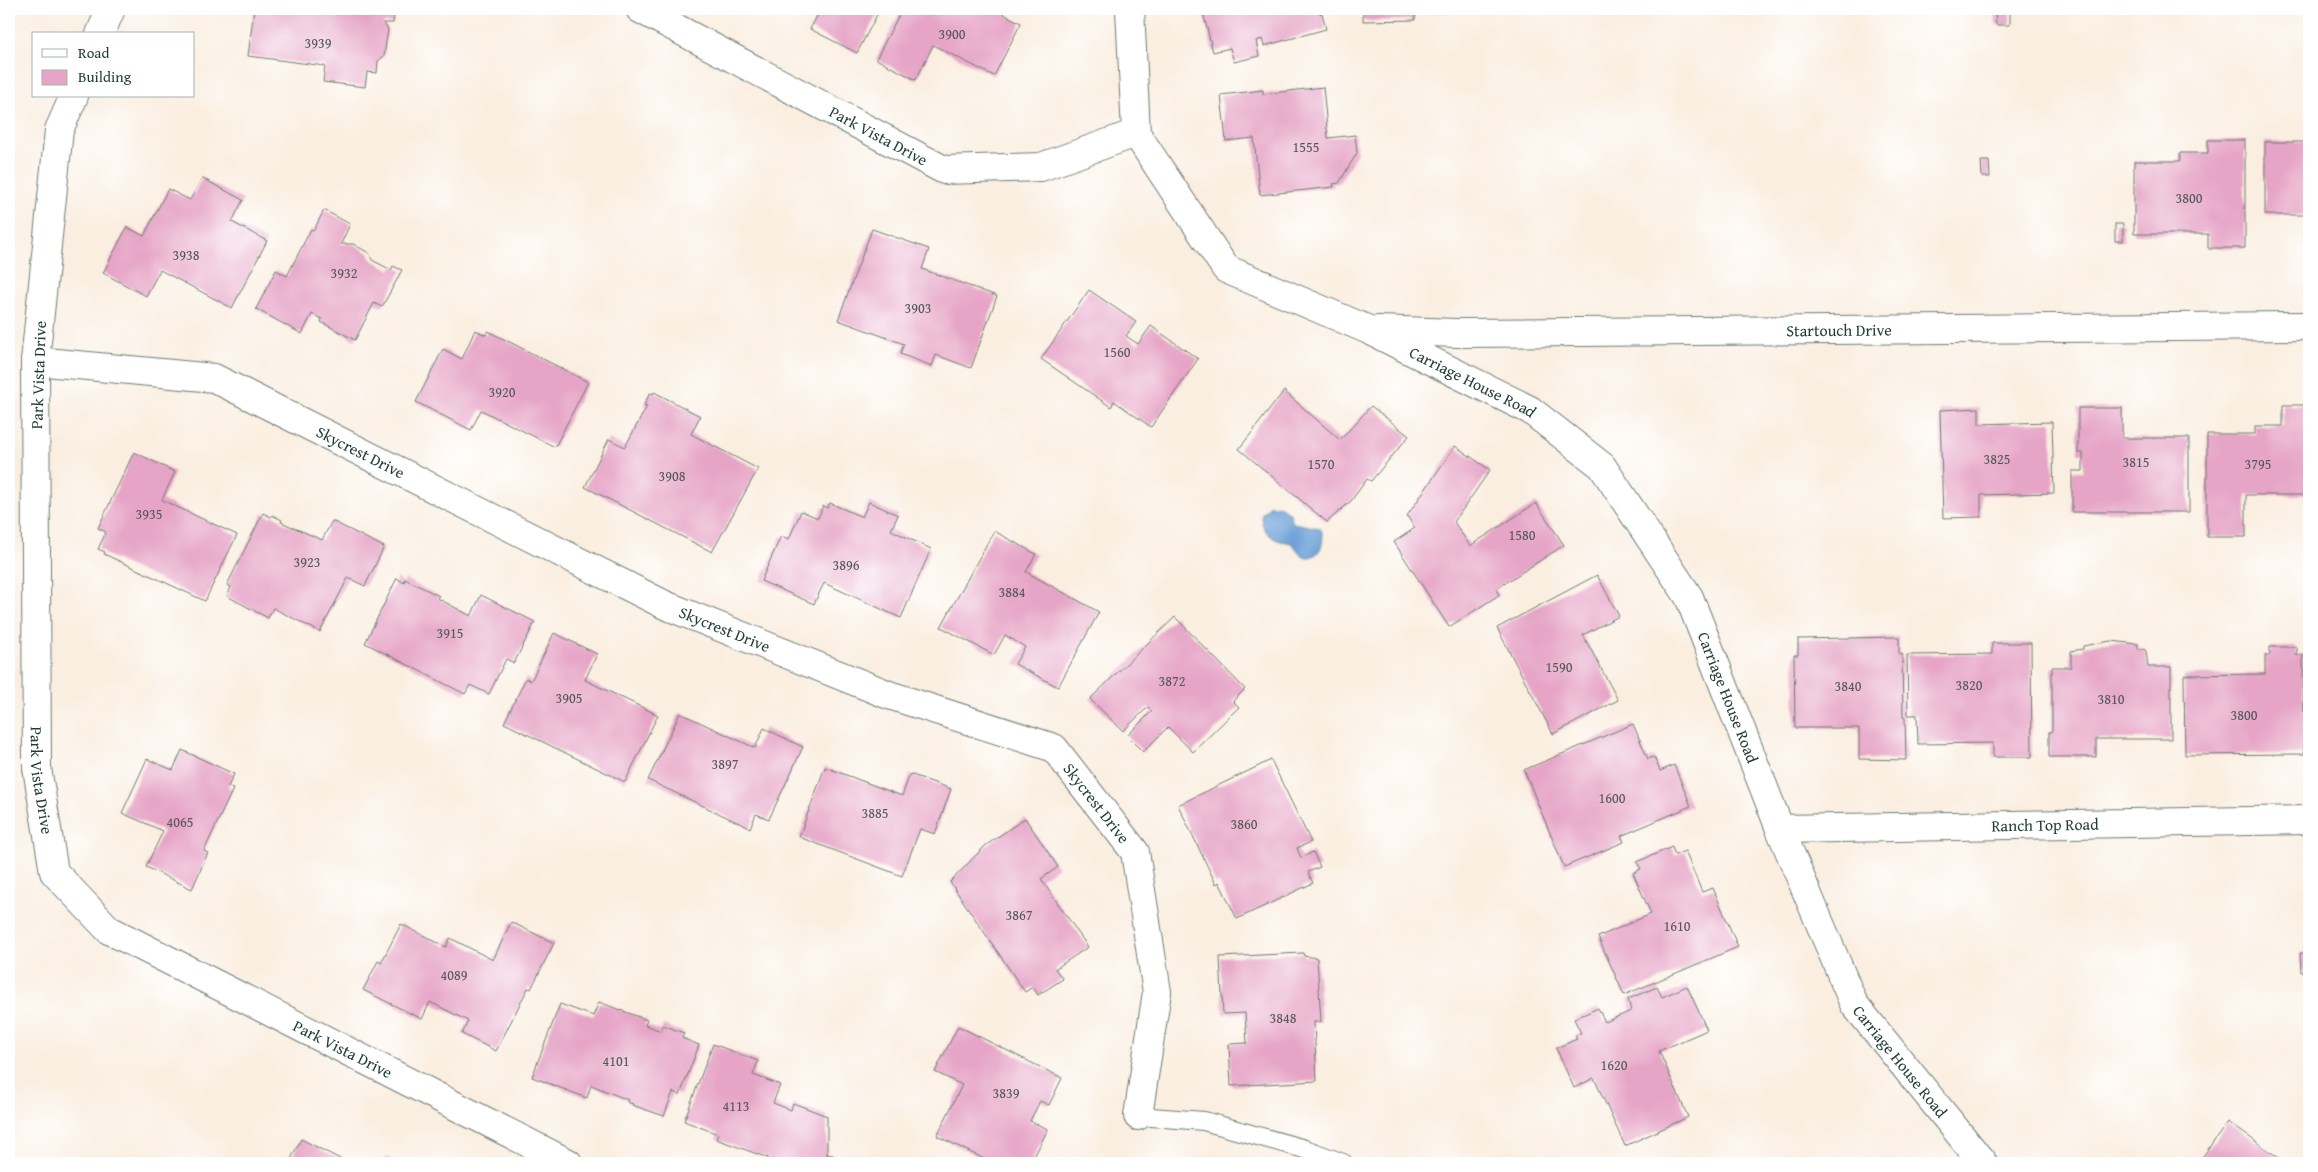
<svg xmlns="http://www.w3.org/2000/svg" width="2318" height="1172" font-family="'Gentium Book Plus',serif">
<style>
.water{fill:#699fd6;stroke:#446e85}
.building{fill:#e6a4c6}
.lines{fill:none;stroke-linecap:round;stroke-linejoin:round}
.service-casing{stroke:#6c7b70;stroke-width:20}
.minor-casing{stroke:#6c7b70;stroke-width:30}
.tertiary-casing{stroke:#6c7b70;stroke-width:30}
.service{stroke:#fff;stroke-width:18}
.minor{stroke:#fff;stroke-width:28}
.tertiary{stroke:#fff;stroke-width:28}
.labels{text-anchor:middle;dominant-baseline:central;stroke-width:5;stroke-linejoin:round;paint-order:stroke}
.number-label{font-size:14px;fill:#515758}
.street-label{font-size:16px;fill:#1f3d34;stroke:#fff}
</style>
<rect width="100%" height="100%" fill="#fff"/>
<filter id="ink" filterUnits="userSpaceOnUse"><feTurbulence type="fractalNoise" baseFrequency=".02" numOctaves="2"/><feDisplacementMap in="SourceGraphic" scale="10" xChannelSelector="R" yChannelSelector="G"/><feConvolveMatrix kernelMatrix="1 2 1 2 8 2 1 2 1" color-interpolation-filters="sRGB"/></filter>
<filter id="wash" filterUnits="userSpaceOnUse"><feTurbulence type="fractalNoise" baseFrequency=".0096" numOctaves="4" result="noise"/><feDisplacementMap in="SourceGraphic" scale="20" xChannelSelector="R" yChannelSelector="G"/><feGaussianBlur stdDeviation="1.12" result="paint"/><feColorMatrix in="noise" values="0 0 0 0 0 0 0 0 0 0 0 0 0 0 0 0 0 1.4 0 .05"/><feComposite in="paint" operator="in"/></filter>
<g filter="url(#wash)">
<rect width="100%" height="100%" fill="#faeee0"/>
<!-- water -->
<path class="water" d="M 1278,505 L 1290,513 L 1293,523 L 1320,528 C 1326,537 1322,556 1309,557 C 1298,558 1298,547 1291,543 C 1286,541 1280,542 1275,539 C 1266,534 1259,523 1262,513 L 1269,506 Z"/>
<g id="blocks">
<!-- building -->
<g class="building">
<path d="M 254,9 L 395,9 L 393,23 L 383,23 L 388,29 L 384,56 L 378,61 L 377,73 L 367,72 L 365,87 L 323,82 L 325,66 L 248,56 Z"/>
<path d="M 821,9 L 880,9 L 857,53 L 810,29 Z"/>
<path d="M 902,9 L 994,9 L 1021,23 L 994,76 L 933,45 L 916,80 L 876,59 Z"/>
<path d="M 1202,9 L 1319,9 L 1320,14 L 1322,13 L 1326,29 L 1264,46 L 1262,39 L 1256,41 L 1259,56 L 1234,62 L 1230,48 L 1213,52 Z"/>
<path d="M 1363,9 L 1454,9 L 1454,12 L 1415,13 L 1415,20 L 1363,21 Z"/>
<path d="M 1995,9 L 2010,9 L 2010,25 L 1996,25 Z"/>
<path d="M 1323,87 L 1328,138 L 1355,135 L 1357,153 L 1339,183 L 1333,184 L 1334,187 L 1260,195 L 1254,138 L 1226,141 L 1221,95 L 1263,90 L 1263,94 Z"/>
<path d="M 2208,140 L 2245,140 L 2245,248 L 2208,248 L 2208,234 L 2134,234 L 2134,161 L 2180,161 L 2180,153 L 2208,153 Z"/>
<rect x="2265" y="142" width="44" height="73"/>
<path d="M 1981,161 L 1989,161 L 1990,177 L 1982,177 Z"/>
<path d="M 202,178 L 243,200 L 232,222 L 267,241 L 232,308 L 160,270 L 146,296 L 103,273 L 127,227 L 144,236 L 168,189 L 190,200 Z"/>
<path d="M 324,210 L 350,224 L 341,244 L 353,244 L 369,253 L 372,260 L 391,270 L 393,266 L 402,270 L 382,307 L 374,303 L 355,340 L 321,322 L 322,319 L 312,314 L 302,334 L 256,309 L 276,270 L 287,276 L 311,229 L 314,230 Z"/>
<rect x="2115" y="224" width="8" height="17"/>
<path d="M 872,229 L 929,249 L 922,269 L 997,296 L 971,368 L 936,355 L 932,366 L 900,354 L 904,344 L 838,320 Z"/>
<path d="M 1089,290 L 1136,322 L 1126,336 L 1138,344 L 1151,326 L 1198,359 L 1151,427 L 1114,401 L 1111,407 L 1041,359 Z"/>
<path d="M 475,330 L 486,335 L 488,331 L 588,382 L 555,447 L 481,410 L 471,430 L 416,402 L 443,349 L 462,359 Z"/>
<path d="M 1284,391 L 1340,440 L 1371,406 L 1409,436 L 1371,481 L 1367,479 L 1351,501 L 1327,522 L 1239,449 Z"/>
<path d="M 654,392 L 700,416 L 691,434 L 758,469 L 712,552 L 585,487 L 609,439 L 625,447 L 647,406 L 644,405 L 650,393 L 653,394 Z"/>
<path d="M 2283,405 L 2309,405 L 2309,495 L 2246,495 L 2246,537 L 2207,537 L 2207,434 L 2255,434 L 2255,426 L 2283,426 Z"/>
<path d="M 1979,408 L 1979,424 L 2052,422 L 2054,493 L 1981,495 L 1981,517 L 1943,518 L 1940,410 Z"/>
<path d="M 2078,408 L 2122,408 L 2122,438 L 2189,438 L 2189,512 L 2072,512 L 2072,471 L 2083,471 L 2083,453 L 2078,453 Z"/>
<path d="M 1455,446 L 1490,470 L 1454,522 L 1470,546 L 1536,503 L 1564,545 L 1496,589 L 1499,595 L 1449,627 L 1394,542 L 1415,528 L 1407,516 Z"/>
<path d="M 134,452 L 175,472 L 162,500 L 237,535 L 205,601 L 104,554 L 105,552 L 98,549 L 106,532 L 98,528 Z"/>
<path d="M 869,502 L 898,515 L 891,530 L 931,549 L 901,618 L 824,583 L 814,604 L 761,581 L 781,536 L 789,539 L 801,511 L 818,518 L 823,506 L 827,508 L 830,503 L 862,517 Z"/>
<path d="M 263,513 L 271,517 L 272,515 L 282,520 L 281,522 L 322,540 L 332,521 L 384,547 L 365,586 L 348,578 L 320,632 L 273,608 L 268,618 L 227,596 L 231,587 L 227,585 Z"/>
<path d="M 994,531 L 1036,554 L 1026,572 L 1099,612 L 1058,687 L 1015,664 L 1025,647 L 1005,635 L 994,655 L 941,627 Z"/>
<path d="M 1597,575 L 1619,616 L 1583,635 L 1618,700 L 1553,734 L 1497,628 Z"/>
<path d="M 397,578 L 404,583 L 405,579 L 439,596 L 437,598 L 471,616 L 481,595 L 535,622 L 514,663 L 506,659 L 489,694 L 470,685 L 465,694 L 365,643 Z"/>
<path d="M 1175,617 L 1245,689 L 1233,701 L 1239,707 L 1193,752 L 1168,727 L 1143,752 L 1127,736 L 1152,711 L 1148,707 L 1123,731 L 1090,699 Z"/>
<path d="M 554,633 L 597,654 L 585,680 L 658,715 L 625,782 L 504,723 L 526,678 L 531,681 Z"/>
<path d="M 1899,637 L 1899,654 L 1902,654 L 1903,717 L 1905,718 L 1906,760 L 1859,759 L 1859,728 L 1795,728 L 1794,655 L 1798,655 L 1798,639 Z"/>
<path d="M 2111,641 L 2138,644 L 2138,649 L 2144,649 L 2146,651 L 2148,667 L 2171,667 L 2171,739 L 2096,739 L 2096,757 L 2049,757 L 2049,732 L 2052,732 L 2052,667 L 2071,667 L 2071,651 L 2083,649 L 2083,646 Z"/>
<path d="M 1992,643 L 2031,643 L 2032,757 L 1993,757 L 1993,743 L 1918,744 L 1917,715 L 1908,715 L 1907,655 L 1992,654 Z"/>
<path d="M 2270,647 L 2297,647 L 2297,655 L 2303,655 L 2304,754 L 2185,755 L 2184,675 L 2265,674 L 2265,655 L 2270,655 Z"/>
<path d="M 680,713 L 755,748 L 764,728 L 803,747 L 769,819 L 756,814 L 750,828 L 648,780 Z"/>
<path d="M 1633,724 L 1648,759 L 1654,757 L 1660,771 L 1674,765 L 1691,806 L 1621,836 L 1624,842 L 1564,867 L 1524,770 Z"/>
<path d="M 182,750 L 234,774 L 228,787 L 233,789 L 204,851 L 208,853 L 192,889 L 146,867 L 163,831 L 122,813 L 147,759 L 173,770 Z"/>
<path d="M 1271,760 L 1311,842 L 1297,848 L 1301,858 L 1313,852 L 1320,867 L 1308,872 L 1313,883 L 1237,919 L 1219,882 L 1216,884 L 1178,805 Z"/>
<path d="M 825,767 L 902,796 L 910,774 L 951,789 L 935,834 L 920,829 L 902,876 L 799,837 Z"/>
<path d="M 1025,818 L 1058,867 L 1041,879 L 1088,947 L 1055,969 L 1063,979 L 1038,995 L 1033,987 L 1025,992 L 950,882 L 985,846 Z"/>
<path d="M 1672,847 L 1675,855 L 1685,851 L 1702,892 L 1713,888 L 1738,947 L 1624,995 L 1598,937 L 1651,914 L 1633,873 L 1641,869 L 1637,862 Z"/>
<path d="M 2306,899 L 2309,899 L 2309,999 L 2307,999 L 2306,972 L 2301,972 L 2300,953 L 2306,953 Z"/>
<path d="M 511,922 L 554,943 L 531,989 L 528,988 L 496,1051 L 462,1034 L 468,1021 L 430,1002 L 422,1019 L 363,990 L 378,961 L 381,963 L 401,924 L 446,947 L 450,938 L 493,960 Z"/>
<path d="M 1303,953 L 1304,956 L 1317,958 L 1321,1022 L 1314,1022 L 1317,1081 L 1231,1086 L 1229,1044 L 1247,1043 L 1245,1013 L 1223,1014 L 1220,957 Z"/>
<path d="M 1687,986 L 1707,1030 L 1659,1051 L 1688,1117 L 1625,1146 L 1594,1078 L 1574,1088 L 1556,1048 L 1577,1039 L 1575,1036 L 1581,1033 L 1574,1019 L 1598,1008 L 1605,1022 L 1631,1011 L 1628,999 L 1657,987 L 1662,997 Z"/>
<path d="M 599,1002 L 647,1020 L 645,1025 L 661,1031 L 663,1025 L 684,1033 L 682,1038 L 699,1045 L 680,1095 L 673,1092 L 664,1116 L 632,1105 L 633,1104 L 627,1102 L 628,1100 L 591,1085 L 587,1098 L 532,1077 L 560,1004 L 593,1016 Z"/>
<path d="M 958,1026 L 1062,1078 L 1049,1105 L 1040,1101 L 1030,1121 L 1048,1129 L 1031,1163 L 981,1163 L 984,1159 L 937,1136 L 962,1085 L 935,1072 Z"/>
<path d="M 713,1044 L 758,1061 L 753,1075 L 780,1085 L 773,1103 L 791,1110 L 793,1103 L 827,1116 L 827,1155 L 833,1155 L 833,1163 L 768,1163 L 768,1158 L 716,1139 L 718,1134 L 684,1121 Z"/>
<path d="M 2228,1122 L 2286,1163 L 2198,1163 Z"/>
<path d="M 301,1139 L 348,1163 L 289,1163 Z"/>
<path d="M 387,1157 L 399,1163 L 383,1163 Z"/>
</g>
</g>
</g>
<g filter="url(#ink)">
<use href="#blocks" fill-opacity="0" stroke="#6c7b70" stroke-width="1"/>
<g class="lines">
<!-- service casing -->
<g class="service-casing">
<path id="service" d="M 1138,1116 L 1204,1121 L 1308,1150 L 1343,1163"/>
</g>
<!-- minor casing -->
<g class="minor-casing">
<g id="minor">
<path id="s1" d="M 640,9 L 944,170 L 1041,167 L 1136,133"/>
<path d="M 100,34 L 111,9"/>
<path id="s2" d="M 74,96 L 59,130 L 35,361 L 37,768 L 54,872 L 109,930 L 568,1163"/>
<path id="s3" d="M 1369,330 L 1530,410 L 1602,466 L 1689,597 L 1780,829 L 1854,1004 L 1983,1163"/>
<path id="s4" d="M 1378,330 L 1456,333 L 2309,326"/>
<path id="s5" d="M 35,361 L 214,378 L 665,605 L 889,695 L 1054,748 L 1135,852 L 1157,992 L 1138,1116"/>
<path id="s6" d="M 1780,829 L 2309,820"/>
</g>
</g>
<!-- tertiary casing -->
<g class="tertiary-casing">
<path id="tertiary" d="M 1130,9 L 1136,133 L 1226,269 L 1369,330"/>
</g>
<!-- service -->
<use href="#service" class="service"/>
<!-- minor -->
<use href="#minor" class="minor"/>
<!-- tertiary -->
<use href="#tertiary" class="tertiary"/>
</g>
</g>
<g class="labels">
<!-- number labels -->
<g class="number-label">
<text x="952" y="34">3900</text>
<text x="318" y="43">3939</text>
<text x="1306" y="147">1555</text>
<text x="2189" y="198">3800</text>
<text x="186" y="255">3938</text>
<text x="344" y="273">3932</text>
<text x="918" y="308">3903</text>
<text x="1117" y="352">1560</text>
<text x="502" y="392">3920</text>
<text x="1997" y="459">3825</text>
<text x="2136" y="462">3815</text>
<text x="1321" y="464">1570</text>
<text x="2258" y="464">3795</text>
<text x="672" y="476">3908</text>
<text x="149" y="514">3935</text>
<text x="1522" y="535">1580</text>
<text x="307" y="562">3923</text>
<text x="846" y="565">3896</text>
<text x="1012" y="592">3884</text>
<text x="450" y="633">3915</text>
<text x="1559" y="667">1590</text>
<text x="1172" y="681">3872</text>
<text x="1969" y="685">3820</text>
<text x="1848" y="686">3840</text>
<text x="569" y="698">3905</text>
<text x="2111" y="699">3810</text>
<text x="2244" y="715">3800</text>
<text x="725" y="764">3897</text>
<text x="1612" y="798">1600</text>
<text x="875" y="813">3885</text>
<text x="180" y="822">4065</text>
<text x="1244" y="824">3860</text>
<text x="1019" y="915">3867</text>
<text x="1677" y="926">1610</text>
<text x="454" y="975">4089</text>
<text x="1283" y="1018">3848</text>
<text x="616" y="1061">4101</text>
<text x="1614" y="1065">1620</text>
<text x="1006" y="1093">3839</text>
<text x="736" y="1106">4113</text>
</g>
<!-- street labels -->
<g class="street-label">
<text stroke="none"><textPath href="#s1" startOffset="270">Park Vista Drive</textPath></text>
<text stroke="none"><textPath href="#s4" startOffset="461">Startouch Drive</textPath></text>
<text transform="translate(38 375) rotate(-88)">Park Vista Drive</text>
<text stroke="none"><textPath href="#s3" startOffset="116">Carriage House Road</textPath></text>
<text stroke="none"><textPath href="#s5" startOffset="344">Skycrest Drive</textPath></text>
<text stroke="none"><textPath href="#s5" startOffset="749">Skycrest Drive</textPath></text>
<text stroke="none"><textPath href="#s3" startOffset="536">Carriage House Road</textPath></text>
<text stroke="none"><textPath href="#s2" startOffset="689">Park Vista Drive</textPath></text>
<text stroke="none"><textPath href="#s5" startOffset="1169">Skycrest Drive</textPath></text>
<text stroke="none"><textPath href="#s6" startOffset="265">Ranch Top Road</textPath></text>
<text stroke="none"><textPath href="#s2" startOffset="1124">Park Vista Drive</textPath></text>
<text stroke="none"><textPath href="#s3" startOffset="941">Carriage House Road</textPath></text>
</g>
</g>
<!-- margin -->
<rect width="2318" height="1172" fill="none" stroke="#fff" stroke-width="30"/>
<!-- legend -->
<rect x="32" y="32" width="162" height="65" fill="#ffffff" stroke="#a5b1ae"/>
<rect x="42" y="49" width="25" height="8" fill="#ffffff" stroke="#a5b1ae"/>
<text x="78" y="58" font-size="15" fill="#1f3d34">Road</text>
<rect x="42" y="70" width="25" height="15" fill="#e6a4c6" stroke="#a5b1ae"/>
<text x="78" y="82" font-size="15" fill="#1f3d34">Building</text>
</svg>
